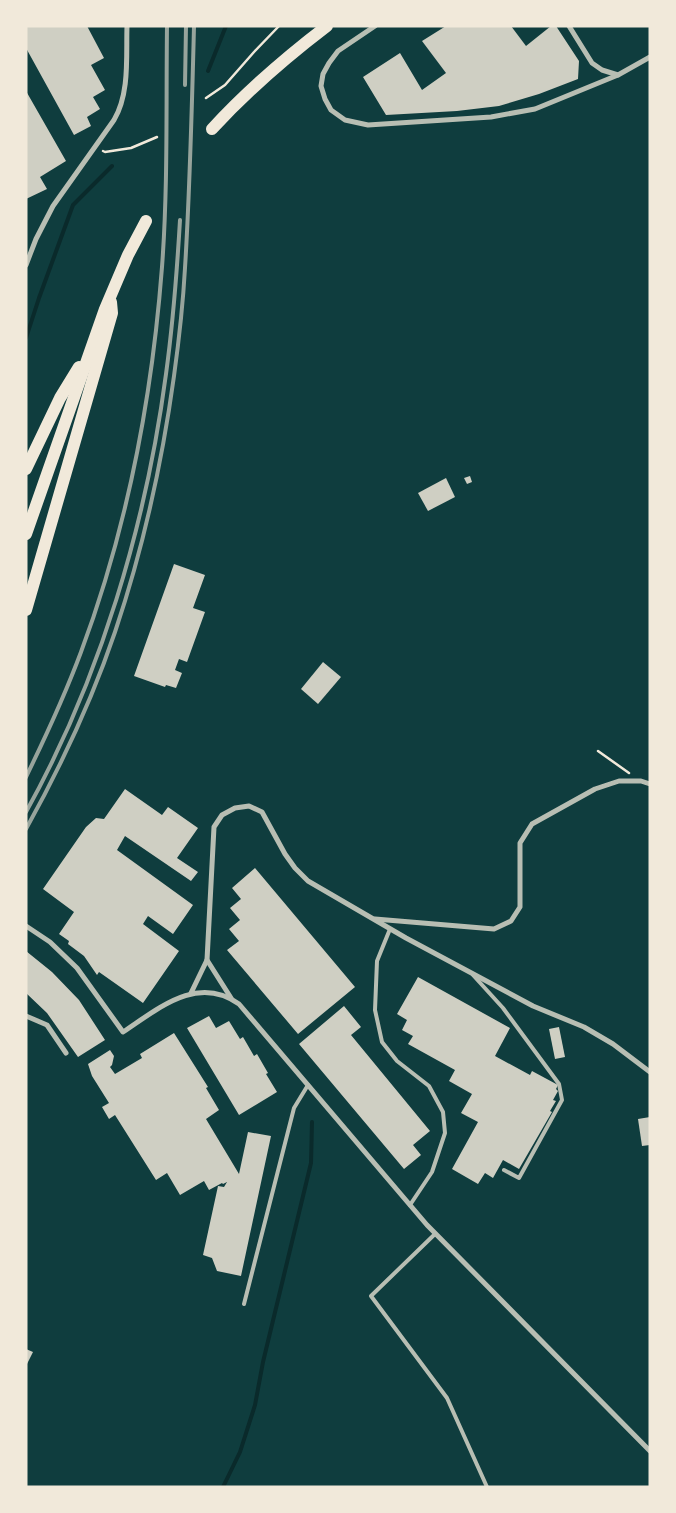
<svg xmlns="http://www.w3.org/2000/svg" width="676" height="1513" font-family="'PT Serif',serif">
<style>
.lines{fill:none;stroke-linecap:round;stroke-linejoin:round}
.stream{stroke:#0a2a2b;stroke-width:4}
.building{fill:#cfcfc3}
.path{stroke:#f1e9da;stroke-width:2.5}
.service{stroke:#b8beb3;stroke-width:4}
.minor{stroke:#b8beb3;stroke-width:5}
.primary{stroke:#f1e9da;stroke-width:12}
.rail{stroke:#97a49c;stroke-width:4}
</style>
<rect width="100%" height="100%" fill="#0f3d3e"/>
<g class="lines">
<!-- stream -->
<g class="stream">
<path d="M 208,71 L 226,26"/>
<path d="M 26,338 L 39,298 L 73,205 L 112,166"/>
<path d="M 223,1487 L 240,1452 L 255,1405 L 263,1362 L 311,1163 L 312,1122"/>
</g>
</g>
<!-- building -->
<g class="building">
<path d="M 26,26 L 87,26 L 104,58 L 91,65 L 105,90 L 93,97 L 100,109 L 87,117 L 91,126 L 74,135 L 26,48 Z"/>
<path d="M 446,26 L 511,26 L 526,46 L 551,26 L 556,26 L 579,61 L 578,79 L 539,94 L 499,106 L 457,111 L 386,115 L 363,77 L 400,53 L 422,90 L 446,73 L 422,41 Z"/>
<path d="M 26,91 L 66,161 L 40,177 L 47,189 L 26,199 Z"/>
<path d="M 470,476 L 472,482 L 467,484 L 464,478 Z"/>
<path d="M 446,478 L 455,497 L 428,511 L 418,493 Z"/>
<path d="M 174,564 L 205,575 L 193,608 L 205,612 L 187,662 L 179,659 L 175,670 L 182,673 L 176,688 L 166,685 L 165,687 L 134,676 Z"/>
<path d="M 323,662 L 341,677 L 318,704 L 301,689 Z"/>
<path d="M 125,789 L 162,815 L 168,807 L 198,828 L 177,858 L 198,872 L 191,881 L 125,836 L 117,850 L 193,905 L 173,934 L 148,916 L 143,924 L 179,951 L 143,1003 L 99,972 L 97,975 L 84,956 L 68,944 L 69,941 L 59,934 L 74,912 L 43,889 L 86,827 L 96,818 L 104,819 Z"/>
<path d="M 255,868 L 355,987 L 298,1034 L 227,950 L 239,941 L 229,929 L 240,920 L 230,908 L 241,899 L 232,888 Z"/>
<path d="M 26,951 L 52,972 L 79,1000 L 105,1040 L 78,1057 L 47,1013 L 26,993 Z"/>
<path d="M 418,977 L 510,1028 L 495,1056 L 530,1075 L 532,1071 L 558,1085 L 556,1089 L 558,1091 L 553,1100 L 556,1101 L 550,1111 L 552,1112 L 519,1169 L 503,1160 L 493,1178 L 485,1173 L 478,1184 L 452,1169 L 478,1122 L 461,1113 L 472,1094 L 449,1081 L 455,1070 L 408,1044 L 413,1036 L 402,1030 L 407,1020 L 397,1014 Z"/>
<path d="M 344,1006 L 361,1027 L 351,1035 L 430,1131 L 413,1145 L 421,1155 L 404,1169 L 299,1044 Z"/>
<path d="M 209,1016 L 216,1028 L 229,1021 L 240,1039 L 243,1037 L 254,1056 L 257,1054 L 268,1073 L 266,1074 L 277,1092 L 239,1115 L 187,1028 Z"/>
<path d="M 559,1027 L 565,1057 L 555,1059 L 549,1029 Z"/>
<path d="M 174,1033 L 208,1087 L 206,1088 L 219,1110 L 206,1119 L 239,1174 L 248,1132 L 271,1136 L 241,1276 L 217,1271 L 212,1258 L 203,1255 L 218,1186 L 224,1187 L 227,1182 L 223,1184 L 222,1183 L 209,1190 L 204,1181 L 180,1195 L 167,1173 L 156,1180 L 115,1115 L 109,1119 L 102,1107 L 109,1103 L 92,1076 L 88,1064 L 110,1050 L 114,1056 L 112,1065 L 110,1067 L 115,1074 L 142,1058 L 140,1054 Z"/>
<path d="M 650,1117 L 650,1145 L 642,1146 L 638,1119 Z"/>
<path d="M 26,1349 L 33,1352 L 26,1366 Z"/>
</g>
<g class="lines">
<!-- path -->
<g class="path">
<path d="M 206,98 L 225,85 L 254,52 L 279,26"/>
<path d="M 103,151 L 105,152 L 131,148 L 157,137"/>
<path d="M 598,751 L 629,773"/>
</g>
<!-- service -->
<g class="service">
<path d="M 390,929 L 377,961 L 375,1010 L 382,1042 L 397,1061 L 429,1086 L 443,1112 L 445,1133 L 432,1172 L 410,1205"/>
<path d="M 473,975 L 503,1008 L 559,1084 L 562,1100 L 519,1178 L 504,1170"/>
<path d="M 435,1234 L 371,1296 L 447,1398 L 487,1487"/>
<path d="M 244,1304 L 294,1108 L 308,1085"/>
</g>
<!-- minor -->
<g class="minor">
<path d="M 375,26 L 338,51 L 329,63 L 323,74 L 321,86 L 325,99 L 331,110 L 345,120 L 368,125 L 491,117 L 535,109 L 618,75 L 650,57"/>
<path d="M 569,26 L 592,63 L 602,70 L 618,75"/>
<path d="M 26,265 L 36,239 L 53,206 L 114,120 C 130,93 126,56 127,26"/>
<path d="M 375,919 L 494,929 L 511,921 L 520,907 L 520,843 L 532,824 L 595,789 L 619,781 L 641,781 L 650,784"/>
<path d="M 26,926 L 50,942 L 77,968 L 123,1032 C 158,1009 197,974 239,1004 L 427,1225 L 650,1451"/>
<path d="M 207,960 L 231,998"/>
<path d="M 191,993 L 207,960 L 214,827 L 222,815 L 235,808 L 249,806 L 262,812 L 285,854 L 295,868 L 308,881 L 406,938 L 533,1006 L 584,1027 L 613,1044 L 650,1072"/>
<path d="M 26,1016 L 47,1025 L 66,1053"/>
</g>
<!-- primary -->
<g class="primary">
<path d="M 212,129 C 247,91 285,58 327,26"/>
<path d="M 26,469 L 60,398 L 79,367"/>
<path d="M 26,534 L 105,309 L 128,255 L 146,221"/>
<path d="M 26,610 L 112,313 L 111,302"/>
</g>
<!-- rail -->
<g class="rail">
<path d="M 185,85 L 186,26"/>
<path d="M 26,777 C 46,736 65,695 81,652 C 127,529 152,398 162,267 C 168,187 166,106 167,26"/>
<path d="M 26,812 C 100,679 146,525 166,374 C 173,323 177,271 180,220"/>
<path d="M 26,829 C 61,766 92,700 115,632 C 143,549 162,463 174,376 C 179,340 183,304 185,268 C 190,188 192,107 194,26"/>
</g>
</g>
<!-- border -->
<rect width="676" height="1513" fill="none" stroke="#f1e9da" stroke-width="55"/>
</svg>
